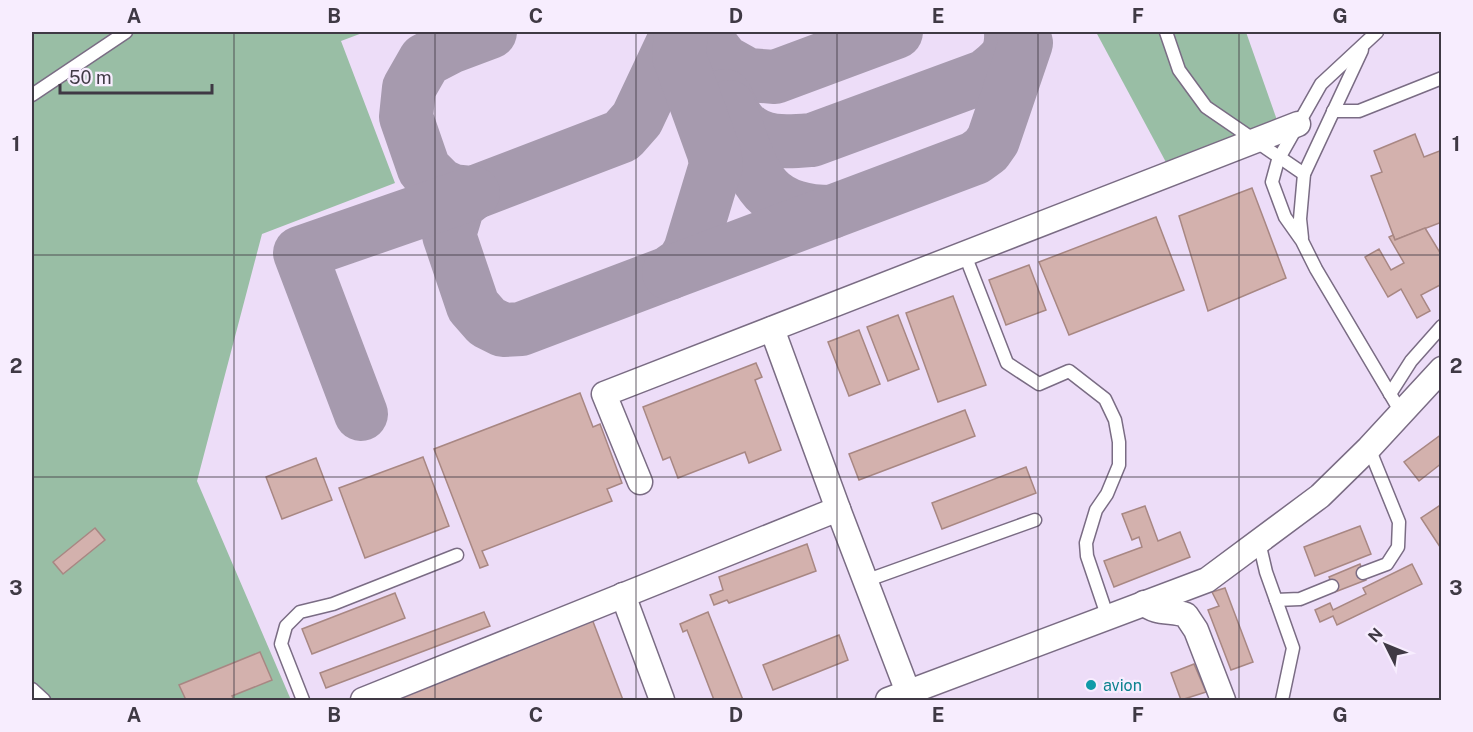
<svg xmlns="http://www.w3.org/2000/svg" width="1473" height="732" font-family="'Public Sans',sans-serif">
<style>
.green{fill:#99bea5}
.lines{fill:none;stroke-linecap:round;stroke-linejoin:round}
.taxiway{stroke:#a69aae;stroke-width:54}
.building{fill:#d3b1ad;stroke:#a88783;stroke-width:1.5}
.lane-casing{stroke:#7a6c84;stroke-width:15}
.street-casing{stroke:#7a6c84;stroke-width:27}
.lane{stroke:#fff;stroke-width:12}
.street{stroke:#fff;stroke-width:24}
.grid{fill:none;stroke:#3f3944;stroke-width:1.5;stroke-opacity:0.55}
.culture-dot{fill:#0f9aa8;stroke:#f7edfe;stroke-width:2}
.labels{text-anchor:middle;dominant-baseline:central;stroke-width:4.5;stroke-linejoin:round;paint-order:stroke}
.culture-label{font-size:16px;fill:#0d838f;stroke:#f7edfe;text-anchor:start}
.neatline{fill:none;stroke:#3f3944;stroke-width:2}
.grid-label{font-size:20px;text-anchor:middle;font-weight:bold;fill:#3f3944}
</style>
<rect width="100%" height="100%" fill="#edddf8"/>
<!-- green -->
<g class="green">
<path d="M 32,32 L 365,32 L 341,41 L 395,183 L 262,234 L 197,481 L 291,700 L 234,700 L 232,696 L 271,680 L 260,652 L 179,685 L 186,700 L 32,700 Z"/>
<path d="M 1096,32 L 1246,32 L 1278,123 L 1175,179 Z"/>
</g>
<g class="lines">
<!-- taxiway -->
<g class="taxiway">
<path d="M 490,32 L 450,47 L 425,60 L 409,88 L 406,117 L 424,169 L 440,185 L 453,191 L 473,193 L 622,136 L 637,119 L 678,32"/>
<path d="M 703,32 L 705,38 L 723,61 L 748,75 L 775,77 L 896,32"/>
<path d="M 725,96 C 730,105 735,118 742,125 C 761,145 788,142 812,140 L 986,76 C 1004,62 1012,56 1011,32"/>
<path d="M 729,107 C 752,167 755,212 831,212"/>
<path d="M 473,193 L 458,205 L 449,235 L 473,306 L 487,322 L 503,330 L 521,329 L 669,273 L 683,263 L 690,251 L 716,165 L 714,153 L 679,56 L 681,32"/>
<path d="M 669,273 L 975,158 L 986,150 L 993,140 L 1026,43 L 1023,32"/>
<path d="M 361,414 L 300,253 L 473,193"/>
</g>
</g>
<!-- building -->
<g class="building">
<path d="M 1415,134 L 1424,157 L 1442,150 L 1442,222 L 1395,240 L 1371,176 L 1382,172 L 1374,151 Z"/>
<path d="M 1252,188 L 1286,278 L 1208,311 L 1179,216 Z"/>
<path d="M 1156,217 L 1184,290 L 1069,335 L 1039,262 Z"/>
<path d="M 1425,228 L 1442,256 L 1442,284 L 1421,295 L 1430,311 L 1417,318 L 1401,289 L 1388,297 L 1365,257 L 1379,249 L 1391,270 L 1404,263 L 1389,237 L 1393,235 L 1395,240 Z"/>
<path d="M 1029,265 L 1046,310 L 1006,325 L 989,280 Z"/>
<path d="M 953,296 L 986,385 L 938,402 L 906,313 Z"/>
<path d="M 898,315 L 919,369 L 888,381 L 867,327 Z"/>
<path d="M 859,330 L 880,384 L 849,396 L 828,342 Z"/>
<path d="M 756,363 L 762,377 L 755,380 L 781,450 L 749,463 L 745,452 L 678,478 L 670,457 L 663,460 L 643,407 Z"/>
<path d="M 580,393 L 593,427 L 600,424 L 622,483 L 607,489 L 612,501 L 482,551 L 488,565 L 480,568 L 434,449 Z"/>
<path d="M 965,410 L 975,436 L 859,480 L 849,454 Z"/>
<path d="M 1442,434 L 1442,463 L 1419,481 L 1404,462 Z"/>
<path d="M 423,457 L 449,526 L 365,558 L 339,488 Z"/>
<path d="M 316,458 L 332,500 L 282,519 L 266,477 Z"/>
<path d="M 1026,467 L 1036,493 L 942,529 L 932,503 Z"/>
<path d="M 1442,504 L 1442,550 L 1421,518 Z"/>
<path d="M 1145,506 L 1158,541 L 1180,532 L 1190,557 L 1114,587 L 1104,561 L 1142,547 L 1139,537 L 1132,540 L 1122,514 Z"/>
<path d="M 1360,526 L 1371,554 L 1315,576 L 1304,547 Z"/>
<path d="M 95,528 L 105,540 L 63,574 L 53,562 Z"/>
<path d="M 807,544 L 816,571 L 729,603 L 727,600 L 714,605 L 710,595 L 723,590 L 719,577 Z"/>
<path d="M 1360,564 L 1366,580 L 1335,592 L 1329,577 Z"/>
<path d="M 1412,564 L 1422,584 L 1337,625 L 1333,616 L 1320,622 L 1315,610 L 1330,603 L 1333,610 L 1366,594 L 1363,588 Z"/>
<path d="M 1225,588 L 1253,662 L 1231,670 L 1208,610 L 1219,606 L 1212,592 Z"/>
<path d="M 395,593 L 405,618 L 312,654 L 302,629 Z"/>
<path d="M 484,612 L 490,626 L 326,688 L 320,673 Z"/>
<path d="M 708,612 L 743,700 L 714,700 L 687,630 L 683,632 L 680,624 Z"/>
<path d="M 592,619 L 623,700 L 377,700 Z"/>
<path d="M 839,635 L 848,660 L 773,690 L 763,665 Z"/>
<path d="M 260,652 L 272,680 L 232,696 L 234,700 L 186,700 L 179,685 Z"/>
<path d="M 1194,664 L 1206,692 L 1181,700 L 1171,673 Z"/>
</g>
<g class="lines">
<!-- lane casing -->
<g class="lane-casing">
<g id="lane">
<path d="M 1166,32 L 1179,70 L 1206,107 L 1304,174"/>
<path d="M 1377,32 L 1321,84 L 1278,160 L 1272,182 L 1285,217 L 1302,241 L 1316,269 L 1402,414"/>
<path d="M 32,95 L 126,32"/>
<path d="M 1333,111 L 1359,111 L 1442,78"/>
<path d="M 1302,238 L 1300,219 L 1304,174 L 1362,50"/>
<path d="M 965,255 L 1007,363 L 1039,384 L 1069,371 L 1105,399 L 1115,420 L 1119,442 L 1119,465 L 1107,494 L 1096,510 L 1086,543 L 1087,556 L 1108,618"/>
<path d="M 1390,394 L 1411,361 L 1442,326"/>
<path d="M 1259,542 L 1266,572 L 1276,600 L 1300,599 L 1332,586"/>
<path d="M 1363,573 L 1387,564 L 1398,547 L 1399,522 L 1369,448"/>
<path d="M 865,581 L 1035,520"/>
<path d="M 1276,600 L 1293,648 L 1282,700"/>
<path d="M 32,689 L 44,700"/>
<path d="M 303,700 L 281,644 L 286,626 L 300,612 L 333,604 L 457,555"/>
</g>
</g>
<!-- street casing -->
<g class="street-casing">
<g id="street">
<path d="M 772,329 L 838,509 L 911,700"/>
<path d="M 640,482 L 604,394 L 1298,124"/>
<path d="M 623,595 L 662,700"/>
<path d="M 1144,603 C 1155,614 1172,610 1186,615 L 1196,630 L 1223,700"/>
<path d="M 363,700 L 838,509"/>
<path d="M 888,700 L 1207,580 L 1320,496 L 1369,448 L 1442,369"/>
</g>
</g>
<!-- lane -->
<use href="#lane" class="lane"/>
<!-- street -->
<use href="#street" class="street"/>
</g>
<!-- grid -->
<path class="grid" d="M 234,32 L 234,700M 435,32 L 435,700M 636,32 L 636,700M 837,32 L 837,700M 1038,32 L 1038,700M 1239,32 L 1239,700M 32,255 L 1442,255M 32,477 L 1442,477"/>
<!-- markers -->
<circle class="culture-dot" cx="1091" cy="685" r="6"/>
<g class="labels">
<!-- culture labels -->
<g class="culture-label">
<text x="1103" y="685">avion</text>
</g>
</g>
<!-- border -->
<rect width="1473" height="732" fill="none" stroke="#f7edfe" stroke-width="66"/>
<!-- north arrow -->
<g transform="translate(1386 645) rotate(313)" stroke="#f7edfe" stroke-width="4.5" paint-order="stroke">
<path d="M0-4.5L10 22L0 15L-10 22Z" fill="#3f3944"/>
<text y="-9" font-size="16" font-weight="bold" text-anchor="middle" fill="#3f3944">N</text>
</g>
<!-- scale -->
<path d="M60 84v9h152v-9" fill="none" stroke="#3f3944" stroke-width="3"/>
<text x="69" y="84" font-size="18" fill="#3f3944" stroke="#f7edfe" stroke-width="4.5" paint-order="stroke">50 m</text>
<rect x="33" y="33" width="1407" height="666" class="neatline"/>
<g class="grid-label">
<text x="134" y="23">A</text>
<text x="334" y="23">B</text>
<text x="536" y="23">C</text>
<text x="736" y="23">D</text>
<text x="938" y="23">E</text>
<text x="1138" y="23">F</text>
<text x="1340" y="23">G</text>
<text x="16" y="151">1</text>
<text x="1456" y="151">1</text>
<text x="16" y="373">2</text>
<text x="1456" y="373">2</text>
<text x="16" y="595">3</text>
<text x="1456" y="595">3</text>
<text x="134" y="722">A</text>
<text x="334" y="722">B</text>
<text x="536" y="722">C</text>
<text x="736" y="722">D</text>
<text x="938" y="722">E</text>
<text x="1138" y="722">F</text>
<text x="1340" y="722">G</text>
</g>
</svg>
